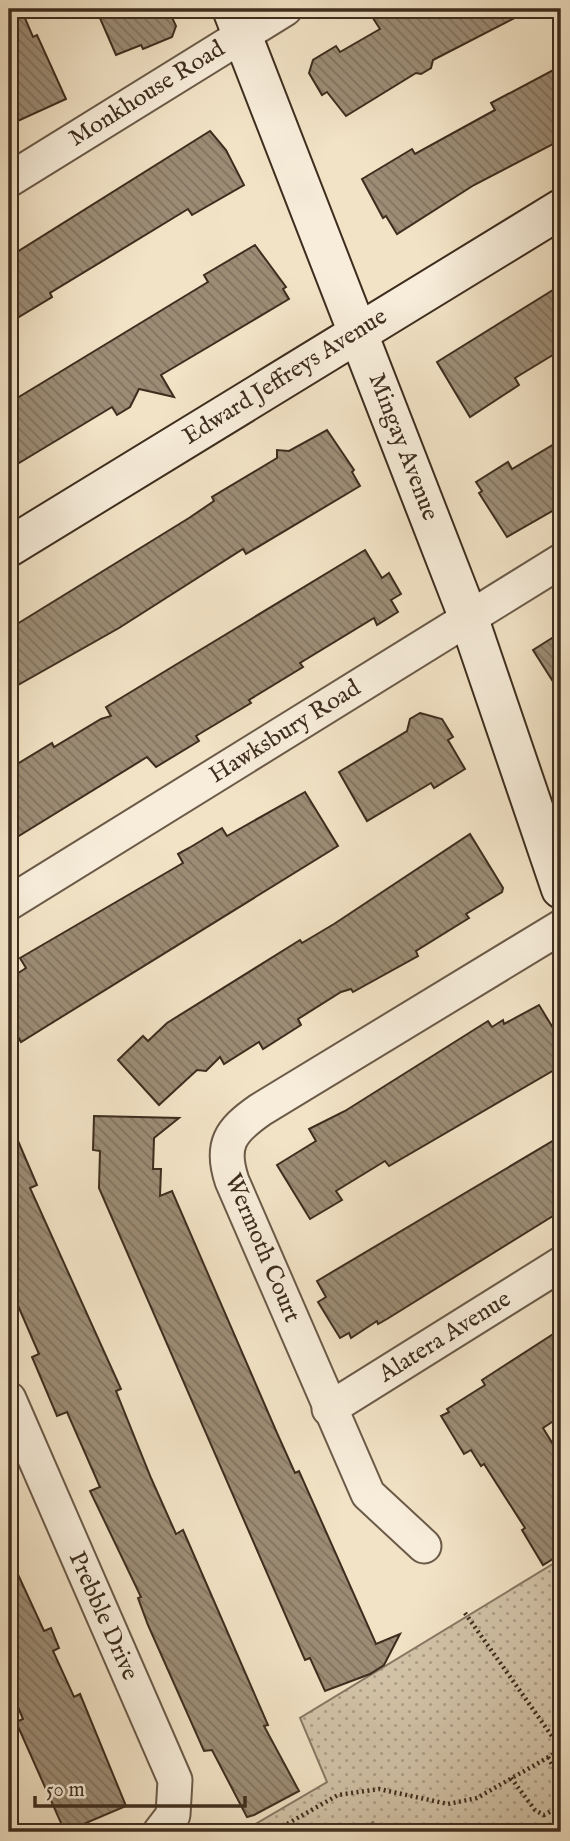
<svg xmlns="http://www.w3.org/2000/svg" width="570" height="1841" font-family="'IM FELL English',serif">
<style>
.grass{fill:url(#grass-dots);stroke:#887864;stroke-width:2}
.building{fill:url(#building-back-hatch);stroke:#3e2d1e;stroke-width:2}
.lines{fill:none;stroke-linecap:round;stroke-linejoin:round}
.street-casing{stroke:#6b5a48;stroke-width:37}
.secondary-casing{stroke:#3e2d1e;stroke-width:42}
.path{stroke:#3e2d1e;stroke-width:4.5;stroke-dasharray:2 3.5;stroke-linecap:butt}
.street{stroke:#f7edda;stroke-width:33}
.secondary{stroke:#f7edda;stroke-width:38}
.labels{text-anchor:middle;dominant-baseline:central;stroke-width:6;stroke-linejoin:round;paint-order:stroke}
.street-label{font-size:24px;fill:#3e2d1e;stroke:#f7edda}
</style>
<defs>
<pattern id="grass-dots" width="8" height="8" patternUnits="userSpaceOnUse" patternTransform="scale(1.75)"><rect width="8" height="8" fill="#d3c4a9"/><path d="M2 2h.1M6 6h.1" fill="none" stroke="#ada089" stroke-width="1.8" stroke-linecap="round"/></pattern>
<pattern id="building-back-hatch" width="6" height="6" patternUnits="userSpaceOnUse" patternTransform="scale(1.75)"><rect width="6" height="6" fill="#9c8c75"/><path d="M-1 5l2 2M0 0l6 6M5-1l2 2" fill="none" stroke="#81735f"/></pattern>
</defs>
<rect width="100%" height="100%" fill="#f2e3c6"/>
<filter id="stains"><feTurbulence type="fractalNoise" baseFrequency=".00286" numOctaves="4"/><feColorMatrix values="0 0 0 0 .2 0 0 0 0 .09 0 0 0 0 .02 0 0 0 .5 -.17"/></filter>
<radialGradient id="worn" r=".72"><stop offset=".6" stop-color="#630" stop-opacity="0"/><stop offset="1" stop-color="#630" stop-opacity=".3"/></radialGradient>
<!-- grass -->
<path class="grass" d="M 561,1559 L 561,1832 L 380,1832 L 373,1822 L 359,1832 L 242,1832 L 327,1782 L 300,1718 Z"/>
<!-- building -->
<g class="building">
<path d="M 9,9 L 21,9 L 33,37 L 37,35 L 66,99 L 9,125 Z"/>
<path d="M 96,9 L 168,9 L 176,26 L 172,37 L 143,49 L 141,45 L 116,55 Z"/>
<path d="M 389,9 L 532,9 L 433,60 L 431,68 L 421,74 L 416,73 L 346,116 L 327,92 L 322,95 L 309,73 L 313,60 L 336,46 L 340,52 L 380,29 L 373,18 Z"/>
<path d="M 561,66 L 561,140 L 474,185 L 397,234 L 386,216 L 383,218 L 362,179 L 412,149 L 415,154 L 495,110 L 491,103 Z"/>
<path d="M 210,131 L 226,150 L 244,185 L 192,215 L 188,209 L 50,293 L 52,297 L 9,323 L 9,257 Z"/>
<path d="M 255,245 L 286,287 L 283,289 L 289,299 L 161,375 L 174,397 L 139,389 L 130,407 L 117,415 L 112,407 L 9,469 L 9,403 L 208,282 L 204,275 Z"/>
<path d="M 561,285 L 561,350 L 515,378 L 519,385 L 470,417 L 437,362 Z"/>
<path d="M 327,430 L 354,470 L 352,472 L 360,486 L 246,554 L 243,549 L 119,628 L 9,690 L 9,629 L 189,518 L 214,501 L 212,497 L 277,458 L 277,450 L 289,451 Z"/>
<path d="M 561,440 L 561,506 L 507,537 L 479,493 L 482,491 L 476,482 L 508,462 L 512,469 Z"/>
<path d="M 365,550 L 382,578 L 389,573 L 401,594 L 391,600 L 398,612 L 377,625 L 374,618 L 300,663 L 303,667 L 249,700 L 251,703 L 196,736 L 199,741 L 156,767 L 147,757 L 9,842 L 9,769 L 52,743 L 54,747 L 101,719 L 111,716 L 106,707 Z"/>
<path d="M 552,638 L 561,651 L 561,694 L 533,650 Z"/>
<path d="M 420,713 L 442,719 L 453,737 L 448,740 L 465,769 L 434,788 L 431,783 L 367,821 L 339,772 L 407,731 L 410,719 Z"/>
<path d="M 305,792 L 338,846 L 21,1042 L 9,1022 L 9,979 L 26,968 L 20,958 L 183,863 L 178,854 L 189,848 L 222,828 L 227,836 Z"/>
<path d="M 470,834 L 503,888 L 502,892 L 466,914 L 469,918 L 416,951 L 418,956 L 353,992 L 351,989 L 341,992 L 298,1019 L 301,1025 L 263,1049 L 259,1042 L 224,1064 L 220,1057 L 206,1071 L 197,1070 L 159,1105 L 118,1060 L 143,1036 L 148,1041 L 167,1023 L 300,940 L 302,943 L 334,924 Z"/>
<path d="M 539,1005 L 561,1041 L 561,1066 L 389,1166 L 385,1161 L 336,1191 L 342,1200 L 310,1219 L 277,1165 L 316,1141 L 309,1129 L 345,1111 L 488,1021 L 492,1027 L 503,1020 L 504,1024 Z"/>
<path d="M 94,1116 L 179,1118 L 154,1138 L 153,1169 L 161,1169 L 160,1196 L 172,1191 L 277,1433 L 295,1473 L 299,1471 L 376,1644 L 400,1634 L 384,1665 L 370,1674 L 325,1691 L 310,1658 L 305,1660 L 99,1188 L 100,1151 L 93,1150 Z"/>
<path d="M 9,1120 L 37,1185 L 30,1188 L 121,1389 L 116,1391 L 151,1478 L 176,1534 L 183,1530 L 268,1725 L 264,1726 L 299,1791 L 254,1815 L 247,1817 L 212,1750 L 204,1751 L 148,1625 L 138,1598 L 141,1597 L 90,1491 L 100,1487 L 67,1412 L 57,1416 L 32,1357 L 39,1354 L 9,1285 Z"/>
<path d="M 561,1136 L 561,1211 L 387,1319 L 378,1324 L 377,1321 L 351,1338 L 349,1333 L 340,1338 L 318,1302 L 326,1297 L 317,1281 Z"/>
<path d="M 561,1329 L 561,1416 L 543,1428 L 561,1457 L 561,1554 L 543,1565 L 522,1530 L 525,1528 L 484,1464 L 481,1466 L 471,1450 L 464,1454 L 441,1416 L 449,1412 L 447,1409 L 485,1385 L 482,1380 Z"/>
<path d="M 9,1555 L 44,1631 L 51,1628 L 59,1648 L 53,1651 L 74,1697 L 80,1694 L 126,1806 L 65,1832 L 16,1722 L 23,1719 L 9,1686 Z"/>
</g>
<g class="lines">
<!-- street casing -->
<g class="street-casing">
<g id="street">
<path d="M 9,180 L 285,9"/>
<path d="M 9,903 L 561,561"/>
<path d="M 9,1399 L 175,1780 L 173,1815 L 160,1832"/>
<path d="M 329,1409 L 561,1264"/>
<path d="M 424,1546 L 368,1494 L 232,1181 C 220,1145 230,1131 260,1110 L 561,927"/>
</g>
</g>
<!-- secondary casing -->
<g class="secondary-casing">
<g id="secondary">
<path d="M 232,9 L 469,619 L 561,889"/>
<path d="M 9,547 L 561,209"/>
</g>
</g>
<!-- path -->
<g class="path">
<path d="M 465,1613 L 561,1749"/>
<path d="M 548,1757 L 561,1781"/>
<path d="M 511,1778 L 535,1810 L 544,1815 L 561,1806"/>
<path d="M 273,1832 L 338,1795 L 379,1789 L 448,1804 L 477,1798 L 561,1750"/>
</g>
<!-- street -->
<use href="#street" class="street"/>
<!-- secondary -->
<use href="#secondary" class="secondary"/>
</g>
<g class="labels">
<!-- street labels -->
<g class="street-label">
<text transform="translate(147 94) rotate(-32)">Monkhouse Road</text>
<text transform="translate(285 377) rotate(-32)">Edward Jeffreys Avenue</text>
<text transform="translate(403 447) rotate(69)">Mingay Avenue</text>
<text transform="translate(285 732) rotate(-32)">Hawksbury Road</text>
<text transform="translate(262 1248) rotate(67)">Wermoth Court</text>
<text transform="translate(445 1337) rotate(-32)">Alatera Avenue</text>
<text transform="translate(103 1616) rotate(66)">Prebble Drive</text>
</g>
</g>
<!-- margin -->
<rect width="570" height="1841" fill="none" stroke="#f2e3c6" stroke-width="35"/>
<rect x="10" y="10" width="549" height="1820" fill="none" stroke="#3e2d1e" stroke-width="3.5"/>
<rect x="18" y="18" width="535" height="1806" fill="none" stroke="#3e2d1e" stroke-width="2"/>
<!-- scale -->
<path d="M35 1796v10h210v-10" fill="none" stroke="#3e2d1e" stroke-width="3.5"/>
<text x="46" y="1796" font-size="21" fill="#3e2d1e" stroke="#f7edda" stroke-width="5" paint-order="stroke">50 m</text>
<rect width="100%" height="100%" filter="url(#stains)"/>
<rect width="100%" height="100%" fill="url(#worn)"/>
</svg>
